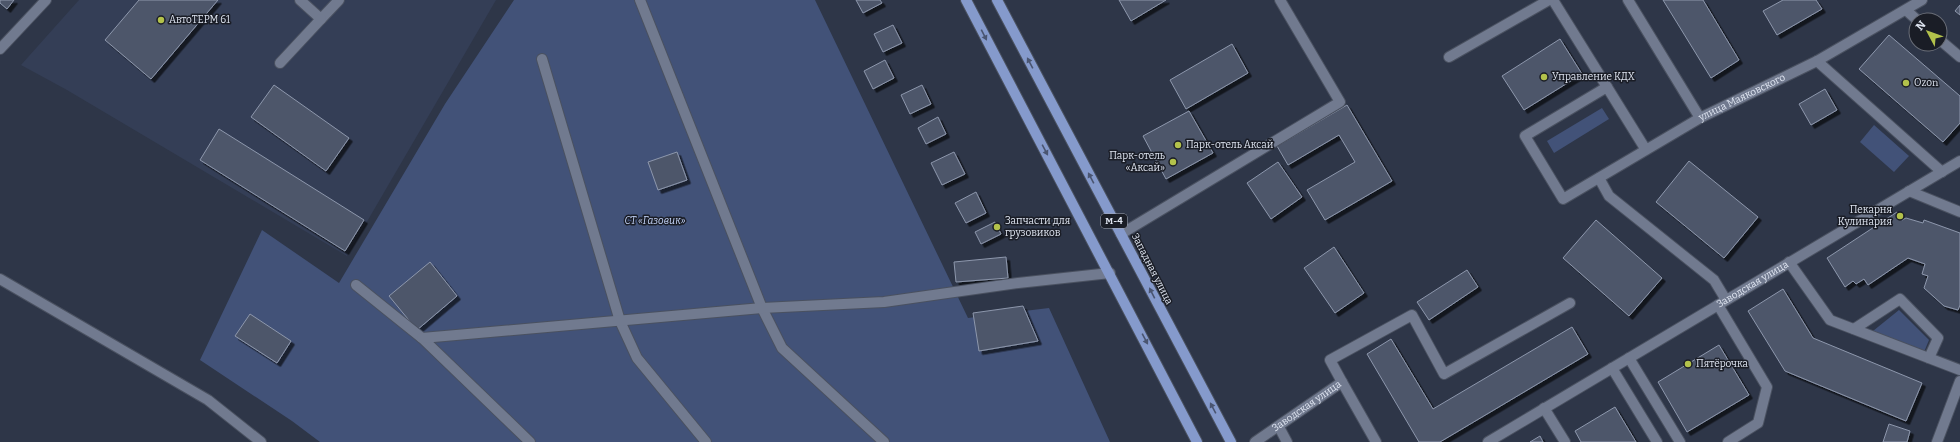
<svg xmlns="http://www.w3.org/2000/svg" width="1960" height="442" font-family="Bitter,serif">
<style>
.built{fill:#343e56}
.green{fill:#425278}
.building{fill:#4e576b;stroke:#8d97ac;filter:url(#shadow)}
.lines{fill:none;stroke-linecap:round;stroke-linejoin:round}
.minor-casing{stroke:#4a5160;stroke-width:12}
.major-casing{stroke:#4a5160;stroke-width:12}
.minor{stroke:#717a8f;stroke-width:10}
.major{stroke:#859acc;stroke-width:10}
.oneway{fill:#4a5571}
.poi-dot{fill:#b3c24b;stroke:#1a1d26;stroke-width:1.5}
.labels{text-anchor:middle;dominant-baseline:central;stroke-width:3;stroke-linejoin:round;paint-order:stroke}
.shield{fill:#1a1d26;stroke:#a4a9b4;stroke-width:1}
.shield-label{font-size:9px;font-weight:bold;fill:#dfe5f1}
.poi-label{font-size:10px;fill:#dfe5f1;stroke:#1a1d26;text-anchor:start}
.street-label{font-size:10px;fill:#dfe5f1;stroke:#1a1d26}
.park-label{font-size:10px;font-style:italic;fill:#c9d9fe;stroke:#1a1d26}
</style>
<defs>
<filter id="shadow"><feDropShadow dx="3.5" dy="3.5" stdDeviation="0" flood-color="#0009"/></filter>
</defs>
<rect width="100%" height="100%" fill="#2e3648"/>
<!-- built -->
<path class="built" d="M 79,0 L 496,0 L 347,256 L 67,90 L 21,65 Z"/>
<!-- green -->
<g class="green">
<path d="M 514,0 L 815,0 L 968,318 L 1049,308 L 1110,442 L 320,442 L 292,421 L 200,360 L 262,230 L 339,283 L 445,104 Z"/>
<path d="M 1602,108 L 1609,119 L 1554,153 L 1547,141 Z"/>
<path d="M 1874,125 L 1909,156 L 1894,172 L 1860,142 Z"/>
<path d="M 1899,310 L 1929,340 L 1924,352 L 1873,331 Z"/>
</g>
<!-- building -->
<g class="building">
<path d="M 0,0 L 14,0 L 7,9 L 0,3 Z"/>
<path d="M 139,0 L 218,0 L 151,79 L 105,40 Z"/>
<path d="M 856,0 L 880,0 L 882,3 L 863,13 Z"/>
<path d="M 1119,0 L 1166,0 L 1131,21 Z"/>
<path d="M 1663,0 L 1703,0 L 1739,60 L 1711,78 Z"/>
<path d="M 1783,0 L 1816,0 L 1822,9 L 1777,35 L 1763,11 Z"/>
<path d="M 1960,5 L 1960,15 L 1955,11 Z"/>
<path d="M 893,25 L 902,43 L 883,52 L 874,34 Z"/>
<path d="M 1889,35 L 1960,96 L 1960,123 L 1943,142 L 1859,69 Z"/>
<path d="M 1560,39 L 1582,74 L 1524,110 L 1502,76 Z"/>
<path d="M 1232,44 L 1248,73 L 1186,109 L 1170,80 Z"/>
<path d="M 885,60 L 894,78 L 873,89 L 864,71 Z"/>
<path d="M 274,85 L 349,138 L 326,171 L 251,117 Z"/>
<path d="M 922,85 L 931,104 L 910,114 L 901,95 Z"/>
<path d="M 1825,89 L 1837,110 L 1811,125 L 1799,104 Z"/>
<path d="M 1347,105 L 1392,181 L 1325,220 L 1307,190 L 1355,162 L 1339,135 L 1288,165 L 1277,146 Z"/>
<path d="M 1189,111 L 1213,153 L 1166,179 L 1143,136 Z"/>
<path d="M 938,117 L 946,134 L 926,144 L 918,128 Z"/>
<path d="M 219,129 L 364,220 L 345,251 L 200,160 Z"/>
<path d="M 677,152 L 687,180 L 658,190 L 648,162 Z"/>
<path d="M 954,152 L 965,174 L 942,185 L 931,163 Z"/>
<path d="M 1689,161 L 1758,217 L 1724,258 L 1656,202 Z"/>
<path d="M 1278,162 L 1302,197 L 1271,219 L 1247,183 Z"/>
<path d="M 976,192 L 986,213 L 966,223 L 955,203 Z"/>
<path d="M 1897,212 L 1902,220 L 1906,218 L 1923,223 L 1924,220 L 1960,233 L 1960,305 L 1958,310 L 1944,306 L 1924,288 L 1928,276 L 1922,274 L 1925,264 L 1908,258 L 1868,285 L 1864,279 L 1856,284 L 1853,281 L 1845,287 L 1827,258 Z"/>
<path d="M 1596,220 L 1662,278 L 1629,316 L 1563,258 Z"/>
<path d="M 995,222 L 1001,234 L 981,244 L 975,232 Z"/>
<path d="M 1334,247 L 1364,293 L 1335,313 L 1304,268 Z"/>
<path d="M 1006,257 L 1008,278 L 956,282 L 954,262 Z"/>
<path d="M 430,262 L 457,296 L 417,330 L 389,296 Z"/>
<path d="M 1467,270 L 1478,287 L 1429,320 L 1417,302 Z"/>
<path d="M 1783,289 L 1813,338 L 1922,383 L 1906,421 L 1785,371 L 1748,311 Z"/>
<path d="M 1023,306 L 1038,341 L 979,351 L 973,313 Z"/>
<path d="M 250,314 L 291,341 L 277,363 L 235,336 Z"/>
<path d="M 1572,327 L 1588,354 L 1440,442 L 1419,442 L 1367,354 L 1391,339 L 1433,409 Z"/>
<path d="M 1719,345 L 1749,395 L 1687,432 L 1658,382 Z"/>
<path d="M 1615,407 L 1636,442 L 1581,442 L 1575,431 Z"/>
<path d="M 1889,424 L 1910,431 L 1907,442 L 1883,442 Z"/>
<path d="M 1540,436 L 1543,442 L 1530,442 Z"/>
</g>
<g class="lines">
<!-- minor casing -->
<g class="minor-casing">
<g id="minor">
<path d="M 300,0 L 321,19 L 339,0"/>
<path d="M 640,0 L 762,308 L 782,348 L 884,442"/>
<path d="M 1553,0 L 1607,87"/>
<path d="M 1628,0 L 1700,118"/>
<path d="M 1906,10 L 1917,20"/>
<path d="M 1940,40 L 1960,57"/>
<path d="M 0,49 L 46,0"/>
<path d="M 1449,57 L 1549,0"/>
<path d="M 542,59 L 620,321 L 637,358 L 706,442"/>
<path d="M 1817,61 L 1942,172"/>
<path d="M 280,63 L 321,19"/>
<path id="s1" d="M 1646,150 L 1607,87 L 1525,136 L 1563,199 L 1700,118 L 1817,61 L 1922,0"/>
<path d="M 1599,178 L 1609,196 L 1714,280 L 1726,300"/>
<path d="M 1909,191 L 1960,212"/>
<path d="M 1121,234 L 1340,102 L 1280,0"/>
<path d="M 1789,262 L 1830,320 L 1960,370"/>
<path d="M 0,279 L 208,400 L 261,442"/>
<path d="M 356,285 L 422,338 L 530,442"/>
<path d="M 1718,305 L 1767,387 L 1758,423 L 1728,442"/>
<path d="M 1854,329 L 1900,299 L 1938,338 L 1929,358"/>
<path d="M 422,338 L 762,308 L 884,302 L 1018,283 L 1110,273"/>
<path d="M 1629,358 L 1680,442"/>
<path d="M 1612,368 L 1657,442"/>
<path d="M 1342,382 L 1330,360 L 1412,315 L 1444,374 L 1570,303"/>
<path d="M 1544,408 L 1565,442"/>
<path d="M 1279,427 L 1287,442"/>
<path id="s2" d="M 1255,442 L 1342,382 L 1376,442"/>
<path id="s3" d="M 1488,442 L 1960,161"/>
<path d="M 1937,442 L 1960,381"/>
</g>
</g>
<!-- major casing -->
<g class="major-casing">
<g id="major">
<path d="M 966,0 L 1197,442"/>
<path d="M 997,0 L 1231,442"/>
</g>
</g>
<!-- minor -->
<use href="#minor" class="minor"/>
<!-- major -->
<use href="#major" class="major"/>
</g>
<!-- one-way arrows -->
<defs><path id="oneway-solid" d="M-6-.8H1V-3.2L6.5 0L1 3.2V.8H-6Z"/></defs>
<g class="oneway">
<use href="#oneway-solid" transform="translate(984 35) rotate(63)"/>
<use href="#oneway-solid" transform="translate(1030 63) rotate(-118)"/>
<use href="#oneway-solid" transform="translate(1045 150) rotate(62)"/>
<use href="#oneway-solid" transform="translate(1091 178) rotate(-118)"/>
<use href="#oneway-solid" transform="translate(1152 293) rotate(-117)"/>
<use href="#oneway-solid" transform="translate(1145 339) rotate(62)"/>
<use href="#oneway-solid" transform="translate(1213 408) rotate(-118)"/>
</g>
<!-- markers -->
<g class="poi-dot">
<circle cx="161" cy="20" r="4"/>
<circle cx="1544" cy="77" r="4"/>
<circle cx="1906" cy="83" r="4"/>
<circle cx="1178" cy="145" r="4"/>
<circle cx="1173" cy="162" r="4"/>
<circle cx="1900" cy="216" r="4"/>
<circle cx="997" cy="227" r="4"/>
<circle cx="1688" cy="364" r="4"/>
</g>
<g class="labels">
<!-- shield labels -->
<rect class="shield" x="1101" y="214" width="26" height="14" rx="3"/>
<g class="shield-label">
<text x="1114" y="221">М-4</text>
</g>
<!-- poi labels -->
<g class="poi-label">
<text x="169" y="20">АвтоТЕРМ 61</text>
<text x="1552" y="77">Управление КДХ</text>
<text x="1914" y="83">Ozon</text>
<text x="1186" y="145">Парк-отель Аксай</text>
<text x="1165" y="156" text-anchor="end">Парк-отель<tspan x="1165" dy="12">«Аксай»</tspan></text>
<text x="1892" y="210" text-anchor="end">Пекарня<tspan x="1892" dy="12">Кулинария</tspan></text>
<text x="1005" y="221">Запчасти для<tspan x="1005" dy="12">грузовиков</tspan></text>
<text x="1696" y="364">Пятёрочка</text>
</g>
<!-- street labels -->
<g class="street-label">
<text stroke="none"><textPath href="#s1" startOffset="449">улица Маяковского</textPath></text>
<text transform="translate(1152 269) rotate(63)">Западная улица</text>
<text stroke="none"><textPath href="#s3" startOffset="308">Заводская улица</textPath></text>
<text stroke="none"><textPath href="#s2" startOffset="63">Заводская улица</textPath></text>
</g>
<!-- park labels -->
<g class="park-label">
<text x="655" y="221">СТ «Газовик»</text>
</g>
</g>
<!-- north arrow -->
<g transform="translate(1928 32) rotate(311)"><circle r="19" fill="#1a1d26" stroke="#696d77"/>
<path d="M0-3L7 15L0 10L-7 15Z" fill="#b3c24b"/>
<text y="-6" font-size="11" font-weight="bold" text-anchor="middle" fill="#dfe5f1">N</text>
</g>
</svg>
